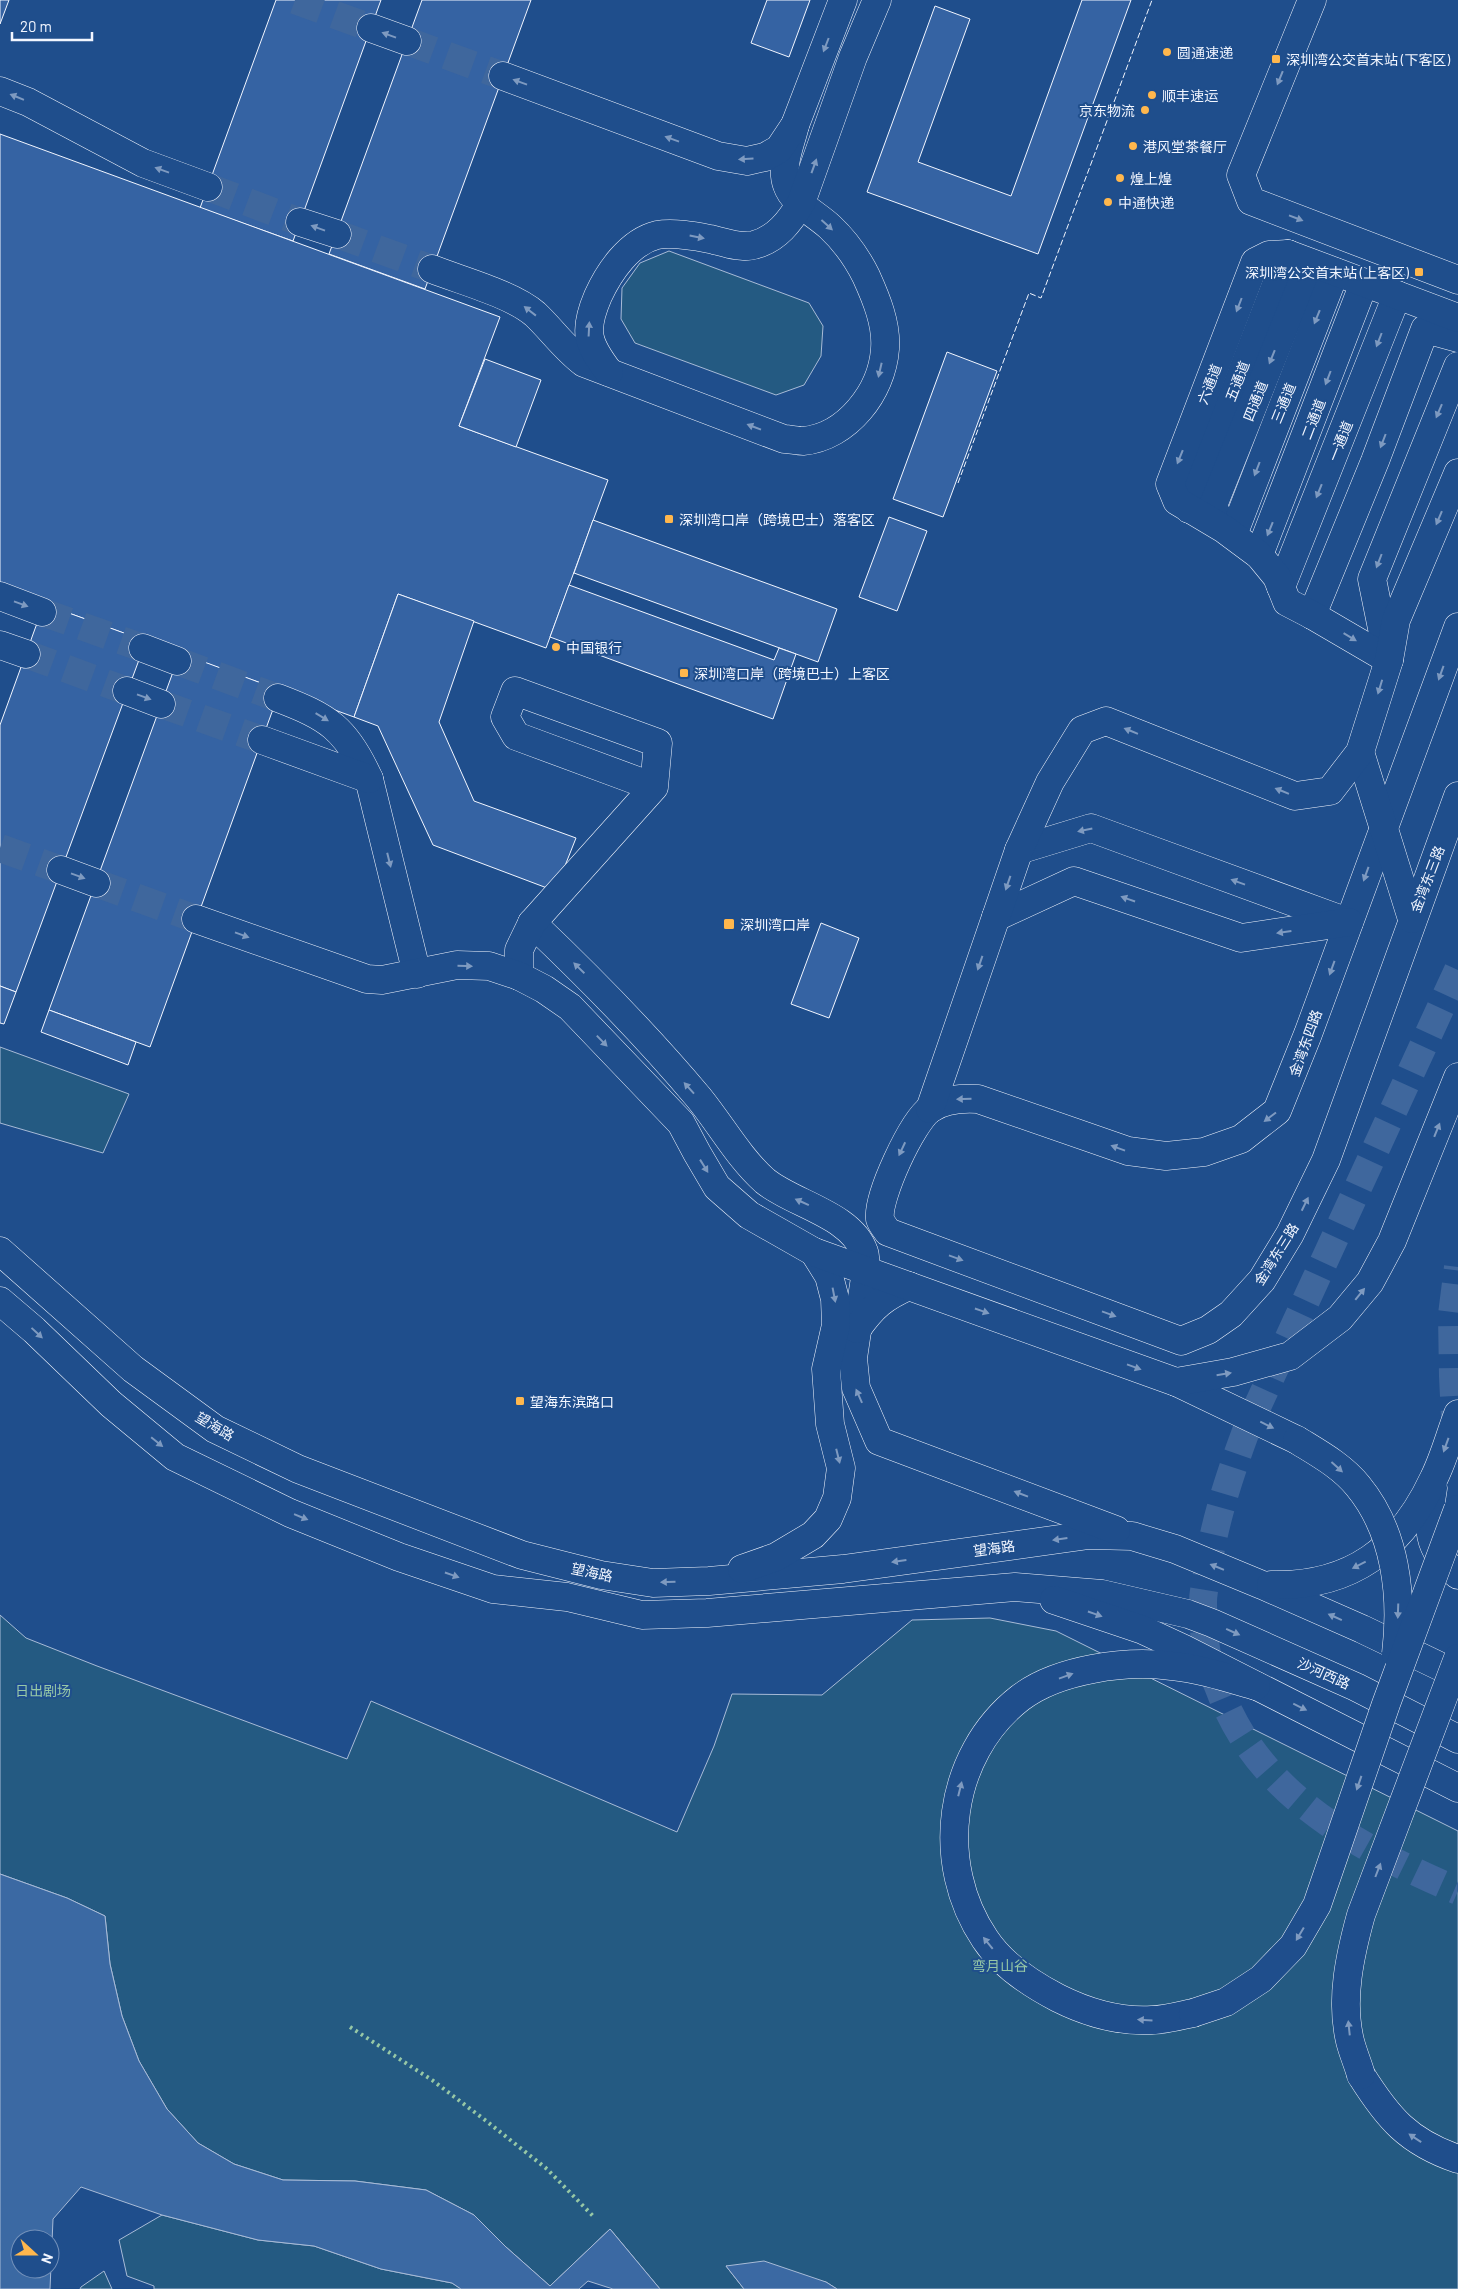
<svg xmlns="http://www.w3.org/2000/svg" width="1458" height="2289" font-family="Barlow,'Noto Sans SC',sans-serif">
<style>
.green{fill:#245a82;stroke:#a8bbd7}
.water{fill:#3b69a3;stroke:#a8bbd7;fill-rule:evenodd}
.building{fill:#3563a3;stroke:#f2f6ff}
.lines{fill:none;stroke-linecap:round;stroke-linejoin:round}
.minor-tunnel{stroke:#3f679d;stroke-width:28;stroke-dasharray:28 14;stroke-linecap:butt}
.highway-tunnel{stroke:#3f679d;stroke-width:28;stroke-dasharray:28 14;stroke-linecap:butt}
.minor-casing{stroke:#f2f6ff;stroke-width:29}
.major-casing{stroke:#f2f6ff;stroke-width:29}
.highway-casing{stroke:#f2f6ff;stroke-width:29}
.minor{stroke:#1f4e8c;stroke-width:28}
.major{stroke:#1f4e8c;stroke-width:28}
.highway{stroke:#1f4e8c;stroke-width:28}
.major-bridge-casing{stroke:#f2f6ff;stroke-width:29;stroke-linecap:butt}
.major-bridge{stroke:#1f4e8c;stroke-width:28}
.hedge{stroke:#97c8a6;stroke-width:4;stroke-dasharray:2.5 4;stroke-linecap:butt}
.fence{stroke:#f2f6ff;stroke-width:1;stroke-dasharray:6 2.5;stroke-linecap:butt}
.oneway{fill:#7e9ac0}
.poi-dot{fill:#ffb74d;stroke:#1f4e8c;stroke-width:2}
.labels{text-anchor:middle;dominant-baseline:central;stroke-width:4;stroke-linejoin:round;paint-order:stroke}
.poi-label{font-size:14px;fill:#f2f6ff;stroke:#1f4e8c;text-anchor:start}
.street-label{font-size:14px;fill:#f2f6ff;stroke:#1f4e8c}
.park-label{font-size:14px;fill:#97c8a6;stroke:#1f4e8c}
</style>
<rect width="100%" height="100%" fill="#1f4e8c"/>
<!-- green -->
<g class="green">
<path d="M 669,251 L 809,303 L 823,326 L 821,356 L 804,385 L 776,395 L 635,343 L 621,319 L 622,288 L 640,263 Z"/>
<path d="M 0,1047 L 129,1094 L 103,1153 L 0,1123 Z"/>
<path d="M 0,1615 L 26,1638 L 97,1666 L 347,1759 L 371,1701 L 677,1832 L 714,1746 L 732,1694 L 822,1695 L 912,1620 L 990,1618 L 1056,1631 L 1458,1831 L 1458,2289 L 837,2289 L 826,2282 L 726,2266 L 744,2289 L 660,2289 L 610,2229 L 550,2286 L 506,2247 L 474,2215 L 426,2190 L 355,2181 L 283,2180 L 234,2164 L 198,2143 L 167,2109 L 139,2061 L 122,2016 L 110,1964 L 105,1916 L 67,1898 L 0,1874 Z"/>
<path d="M 162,2215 L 258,2240 L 314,2246 L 381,2269 L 452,2283 L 461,2289 L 154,2289 L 154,2286 L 127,2276 L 119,2240 Z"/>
<path d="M 104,2271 L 112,2289 L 80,2289 L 81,2287 Z"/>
</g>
<!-- water -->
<g class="water">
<path d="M 0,1874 L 67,1898 L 105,1916 L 110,1964 L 122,2016 L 139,2061 L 167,2109 L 198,2143 L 234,2164 L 283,2180 L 355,2181 L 426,2190 L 474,2215 L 506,2247 L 550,2286 L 610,2229 L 660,2289 L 613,2289 L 588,2281 L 579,2289 L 461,2289 L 452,2283 L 381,2269 L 314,2246 L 258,2240 L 162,2215 L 81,2187 L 53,2219 L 50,2289 L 0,2289 ZM 20,2239 L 50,2239 L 50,2269 L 20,2269 Z"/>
<path d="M 764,2261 L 826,2282 L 837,2289 L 744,2289 L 726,2266 Z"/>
</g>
<!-- building -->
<g class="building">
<path d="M 0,0 L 9,0 L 0,24 Z"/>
<path d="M 276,0 L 381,0 L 293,241 L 200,208 Z"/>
<path d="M 422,0 L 531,0 L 425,289 L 329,254 Z"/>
<path d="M 767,0 L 810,0 L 789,57 L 751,43 Z"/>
<path d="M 1082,0 L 1131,0 L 1038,254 L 867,192 L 935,6 L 970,19 L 918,162 L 1011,196 Z"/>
<path d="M 0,134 L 500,317 L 459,426 L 608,480 L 546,648 L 398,594 L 354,717 L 0,588 Z"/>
<path d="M 947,352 L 997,371 L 943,517 L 893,499 Z"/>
<path d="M 485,359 L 541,380 L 516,447 L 459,426 Z"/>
<path d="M 889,517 L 927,531 L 897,611 L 859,597 Z"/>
<path d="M 593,520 L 837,609 L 818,662 L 574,573 Z"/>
<path d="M 569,585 L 774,660 L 779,648 L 796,654 L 773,719 L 550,637 Z"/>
<path d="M 398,594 L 474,621 L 439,722 L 474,801 L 576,838 L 555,891 L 433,845 L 378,726 L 354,717 Z"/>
<path d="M 44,604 L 146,641 L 16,992 L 0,986 L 0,725 Z"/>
<path d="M 180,653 L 280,690 L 150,1047 L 49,1010 Z"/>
<path d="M 821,923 L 859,938 L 829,1018 L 791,1004 Z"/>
<path d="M 0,986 L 16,992 L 4,1024 L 0,1023 Z"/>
<path d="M 49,1010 L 136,1042 L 128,1065 L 41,1032 Z"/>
</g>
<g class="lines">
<!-- minor-tunnel -->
<g class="minor-tunnel">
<path d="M 208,187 L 300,222"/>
<path d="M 337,234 L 432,269"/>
<path d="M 42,612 L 143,648"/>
<path d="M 26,654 L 127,691"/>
<path d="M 177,661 L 278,698"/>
<path d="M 161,704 L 262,740"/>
</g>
<!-- highway-tunnel -->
<g class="highway-tunnel">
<path d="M 295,0 L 371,28"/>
<path d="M 407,41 L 503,76"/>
<path d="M 0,848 L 61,870"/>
<path d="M 96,883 L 196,919"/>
<path d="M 1458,970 L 1246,1431 C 1229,1477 1214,1523 1207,1572 C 1206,1582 1203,1592 1203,1602 C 1203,1619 1204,1642 1208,1659 C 1210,1669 1216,1680 1220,1691 C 1260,1797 1359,1848 1458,1891"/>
<path d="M 1456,1438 L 1453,1376 L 1452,1315 L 1458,1267"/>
</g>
<!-- minor casing -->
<g class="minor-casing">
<g id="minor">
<path d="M 1312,0 L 1241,175 L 1251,201 L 1458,280"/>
<path d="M 0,91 L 28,102 L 143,163 L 208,187"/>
<path d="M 300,222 L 337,234"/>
<path d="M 432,269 C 462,281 512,294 535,314 C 552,330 565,349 584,363 L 784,439 C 790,439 797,441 803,441 C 847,437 882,392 885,349 C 887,324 876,298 866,276 C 857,258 845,241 830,227 C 816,214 793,203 787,185 C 780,166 791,143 795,125"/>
<path d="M 609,372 C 587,343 583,331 598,296 C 609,272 629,242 657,235 C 673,232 694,236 710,239 C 723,242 741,249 754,245 C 777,239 790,221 801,203 L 853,57 L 877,0"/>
<path d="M 1189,509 L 1288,254"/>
<path d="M 1230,531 L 1212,508 L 1310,263"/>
<path d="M 1233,535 L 1335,272"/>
<path d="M 1259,555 L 1364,283"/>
<path d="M 1281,587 L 1397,295"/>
<path d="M 0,596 L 42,612"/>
<path d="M 1312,615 L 1375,461 L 1425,329 L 1458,338"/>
<path d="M 1458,627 L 1308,1034 L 1277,1111 L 1241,1139 L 1204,1152 L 1166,1156 L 1128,1151 L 978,1099 C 961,1098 944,1099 930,1109 C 912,1122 877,1197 880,1219 C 881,1223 885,1228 888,1232 L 1181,1341 L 1208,1330 L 1231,1314 L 1262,1280 L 1290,1234 L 1326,1160 L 1458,796"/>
<path d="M 0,645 L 26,654"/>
<path d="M 143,648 L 177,661"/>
<path d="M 1386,648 L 1372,579 L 1458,366"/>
<path d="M 1389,660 L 1312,615 L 1287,602 L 1277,577 L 1259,555 L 1224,529 L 1177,501 L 1170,484 L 1255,262 L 1269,255 L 1288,254 L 1458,318"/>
<path d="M 127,691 L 161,704"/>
<path d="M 278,698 C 328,717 346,728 369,779 L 417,974"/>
<path d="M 262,740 L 369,779"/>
<path d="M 1360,752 L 1412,919"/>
<path d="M 1019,850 L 1091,828 L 1345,921"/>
<path d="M 996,917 L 1074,881 L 1241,938 L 1349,922"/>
<path d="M 532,923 C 590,978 647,1036 699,1098 C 721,1125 739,1158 765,1181 C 793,1204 852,1215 864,1252 C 866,1257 865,1265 866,1271"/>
<path d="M 519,976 L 519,950 L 532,923 L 654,787 L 658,743 L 515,691 L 505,717 L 516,736 L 654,787"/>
<path d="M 930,1109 L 1019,850 L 1050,782 L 1082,730 L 1106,721 L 1295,796 L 1330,791 L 1360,752 L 1389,660 L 1396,620 L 1458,473"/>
</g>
</g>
<!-- major casing -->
<g class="major-casing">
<g id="major">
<path d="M 0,1251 L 133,1369 L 215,1429 L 298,1469 L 522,1555 L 601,1575 L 653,1583 L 709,1581 L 843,1569 L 1089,1535 L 1132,1536 L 1175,1549 L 1262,1585 L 1362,1629 L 1458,1675"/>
<path d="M 866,1271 L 853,1358 L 856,1388 L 879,1441 L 1116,1530"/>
<path d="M 0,1301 L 34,1330 L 111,1404 L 175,1457 L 290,1513 L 399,1557 L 493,1589 L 567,1597 L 642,1615 L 707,1613 L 1015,1587 L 1102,1594 L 1188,1614 L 1212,1623 L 1356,1687 L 1458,1739"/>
<path d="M 857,1329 C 873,1306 884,1297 909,1286"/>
<path d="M 1176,1382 L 1297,1440"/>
<path d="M 1433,1488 C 1427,1525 1426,1550 1458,1575"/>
<path d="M 742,1569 L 776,1557 L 813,1535 L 828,1519 L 837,1498 L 841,1468 L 830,1424 L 826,1369 L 836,1325 L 835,1299 L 829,1276 L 814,1252"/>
<path d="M 1271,1585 C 1351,1587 1401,1549 1434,1478 C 1444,1458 1450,1435 1458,1414"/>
<path d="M 1054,1600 L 1143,1630 L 1184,1649 L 1458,1788"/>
<path d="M 1193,2013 C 1179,2016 1165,2020 1152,2020 C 1119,2022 1086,2012 1058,1998 C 1031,1984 1002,1965 985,1939 C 934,1864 947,1755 1020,1698 C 1058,1669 1126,1660 1172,1666 C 1201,1669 1228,1678 1256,1686"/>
<path d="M 1361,2075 C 1388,2118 1408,2142 1458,2159"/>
</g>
</g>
<!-- highway casing -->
<g class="highway-casing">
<g id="highway">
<path d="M 371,28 L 407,41"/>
<path d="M 503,76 L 718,156 L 747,161 L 765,157 L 779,149 L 795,125 L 843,0"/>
<path d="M 61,870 L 96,883"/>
<path d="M 196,919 L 367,979 L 382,980 L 457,965 L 489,966 L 519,976 L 544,989 L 570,1007 L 681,1123 L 697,1153 L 717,1187 L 749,1215 L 814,1252 L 1176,1382 L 1233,1372 L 1290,1356 L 1340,1318 L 1370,1282 L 1392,1241 L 1458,1077"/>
</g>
</g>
<!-- minor -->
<use href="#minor" class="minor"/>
<!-- major -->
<use href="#major" class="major"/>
<!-- highway -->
<use href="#highway" class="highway"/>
<!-- major-bridge casing -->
<g class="major-bridge-casing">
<g id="major-bridge">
<path d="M 1297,1440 C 1318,1453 1342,1466 1358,1486 C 1396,1532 1403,1596 1396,1654"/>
<path d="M 1193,2013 L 1226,2002 L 1261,1979 L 1293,1946 L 1317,1905 L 1386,1704 L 1458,1509"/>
<path d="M 1361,2075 C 1358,2064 1353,2053 1350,2041 C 1340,1999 1350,1955 1361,1915 L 1458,1658"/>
</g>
</g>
<!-- major-bridge -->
<use href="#major-bridge" class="major-bridge"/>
<!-- hedge -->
<path class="hedge" d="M 350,2027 L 432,2080 L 485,2120 L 547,2169 L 593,2216"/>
<!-- fence -->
<path class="fence" d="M 958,483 L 1029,293 L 1041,298 L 1152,0"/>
</g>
<!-- one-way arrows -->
<defs><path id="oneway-solid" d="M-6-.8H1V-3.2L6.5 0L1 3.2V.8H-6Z" transform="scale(1.25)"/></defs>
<g class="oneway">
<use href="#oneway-solid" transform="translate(389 35) rotate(-160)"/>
<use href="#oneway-solid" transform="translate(826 45) rotate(111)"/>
<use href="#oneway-solid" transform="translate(1280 78) rotate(112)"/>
<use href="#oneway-solid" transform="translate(520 82) rotate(-160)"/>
<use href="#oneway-solid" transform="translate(17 97) rotate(-158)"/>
<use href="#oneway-solid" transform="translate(672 139) rotate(-160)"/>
<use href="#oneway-solid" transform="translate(746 159) rotate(177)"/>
<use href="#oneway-solid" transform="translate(814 166) rotate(-70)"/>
<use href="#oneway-solid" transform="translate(162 170) rotate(-160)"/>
<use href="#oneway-solid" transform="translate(1296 218) rotate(21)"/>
<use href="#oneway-solid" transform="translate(827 225) rotate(42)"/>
<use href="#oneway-solid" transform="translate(318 228) rotate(-160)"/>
<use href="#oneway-solid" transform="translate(697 237) rotate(11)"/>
<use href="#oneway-solid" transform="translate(1239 305) rotate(111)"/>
<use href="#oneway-solid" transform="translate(530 311) rotate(-142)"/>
<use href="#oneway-solid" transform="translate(1317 317) rotate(112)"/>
<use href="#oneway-solid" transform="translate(589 329) rotate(-87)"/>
<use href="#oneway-solid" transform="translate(1379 340) rotate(111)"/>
<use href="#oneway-solid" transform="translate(1272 357) rotate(112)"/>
<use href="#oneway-solid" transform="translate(880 370) rotate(103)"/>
<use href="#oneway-solid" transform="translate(1328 378) rotate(111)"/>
<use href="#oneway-solid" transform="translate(1439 411) rotate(113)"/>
<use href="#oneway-solid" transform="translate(754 427) rotate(-159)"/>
<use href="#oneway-solid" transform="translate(1383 441) rotate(111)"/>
<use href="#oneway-solid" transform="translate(1180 457) rotate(112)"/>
<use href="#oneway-solid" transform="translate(1257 469) rotate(111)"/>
<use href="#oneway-solid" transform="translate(1319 491) rotate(112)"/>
<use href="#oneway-solid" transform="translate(1439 518) rotate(113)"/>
<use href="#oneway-solid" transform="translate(1270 529) rotate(112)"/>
<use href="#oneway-solid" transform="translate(1379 561) rotate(111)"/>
<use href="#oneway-solid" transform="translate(21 604) rotate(20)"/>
<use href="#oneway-solid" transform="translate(1350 637) rotate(31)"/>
<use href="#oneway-solid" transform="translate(1441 673) rotate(110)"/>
<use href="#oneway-solid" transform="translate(1380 687) rotate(107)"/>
<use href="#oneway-solid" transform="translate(144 697) rotate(20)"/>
<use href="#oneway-solid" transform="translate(322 717) rotate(31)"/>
<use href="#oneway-solid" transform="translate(1131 731) rotate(-158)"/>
<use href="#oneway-solid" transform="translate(1282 791) rotate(-158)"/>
<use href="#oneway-solid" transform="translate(1085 830) rotate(168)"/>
<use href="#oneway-solid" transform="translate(389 860) rotate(76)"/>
<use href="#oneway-solid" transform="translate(1366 874) rotate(110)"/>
<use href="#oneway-solid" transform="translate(78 876) rotate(20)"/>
<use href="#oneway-solid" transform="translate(1238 882) rotate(-160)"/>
<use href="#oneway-solid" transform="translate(1008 883) rotate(109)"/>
<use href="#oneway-solid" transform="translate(1128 899) rotate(-161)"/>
<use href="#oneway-solid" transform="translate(1284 932) rotate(172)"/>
<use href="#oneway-solid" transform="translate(242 935) rotate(20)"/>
<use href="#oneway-solid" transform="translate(980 963) rotate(109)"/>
<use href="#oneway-solid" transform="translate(465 966) rotate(1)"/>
<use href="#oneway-solid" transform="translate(579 968) rotate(-136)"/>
<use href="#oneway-solid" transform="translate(1332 968) rotate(110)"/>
<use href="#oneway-solid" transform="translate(602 1041) rotate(46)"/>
<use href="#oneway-solid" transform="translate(689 1088) rotate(-132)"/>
<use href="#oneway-solid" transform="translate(964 1099) rotate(178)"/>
<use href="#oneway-solid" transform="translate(1270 1117) rotate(143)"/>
<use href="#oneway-solid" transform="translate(1437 1130) rotate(-68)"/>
<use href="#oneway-solid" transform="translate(1118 1148) rotate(-160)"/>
<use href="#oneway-solid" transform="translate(902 1149) rotate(115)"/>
<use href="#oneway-solid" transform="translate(704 1166) rotate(58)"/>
<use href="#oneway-solid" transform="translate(802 1202) rotate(-156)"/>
<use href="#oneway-solid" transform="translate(1305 1204) rotate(-64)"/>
<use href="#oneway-solid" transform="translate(956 1258) rotate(20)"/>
<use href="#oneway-solid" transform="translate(1360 1294) rotate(-51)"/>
<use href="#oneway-solid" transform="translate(834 1295) rotate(79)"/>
<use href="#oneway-solid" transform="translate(982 1311) rotate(19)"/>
<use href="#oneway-solid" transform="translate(1109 1314) rotate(20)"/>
<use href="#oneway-solid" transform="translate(37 1333) rotate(43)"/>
<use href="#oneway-solid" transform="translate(1134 1367) rotate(20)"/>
<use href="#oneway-solid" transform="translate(1224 1374) rotate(-9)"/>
<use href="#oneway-solid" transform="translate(859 1396) rotate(-114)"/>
<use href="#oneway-solid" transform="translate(1267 1425) rotate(26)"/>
<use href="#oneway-solid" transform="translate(157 1442) rotate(39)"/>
<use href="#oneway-solid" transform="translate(1446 1445) rotate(110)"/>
<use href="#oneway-solid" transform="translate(838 1456) rotate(76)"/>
<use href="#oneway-solid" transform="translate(1337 1467) rotate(42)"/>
<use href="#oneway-solid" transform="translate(1021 1494) rotate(-159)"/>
<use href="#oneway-solid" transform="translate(301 1517) rotate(22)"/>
<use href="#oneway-solid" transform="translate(1060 1539) rotate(172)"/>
<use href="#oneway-solid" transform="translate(899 1561) rotate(172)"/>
<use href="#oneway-solid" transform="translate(1359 1565) rotate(153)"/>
<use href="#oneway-solid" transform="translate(1217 1567) rotate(-158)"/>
<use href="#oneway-solid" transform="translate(452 1575) rotate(19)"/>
<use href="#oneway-solid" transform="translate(668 1582) rotate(178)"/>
<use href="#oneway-solid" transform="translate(1398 1611) rotate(92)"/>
<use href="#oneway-solid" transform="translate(1095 1614) rotate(19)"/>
<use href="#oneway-solid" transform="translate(1335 1617) rotate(-156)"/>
<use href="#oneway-solid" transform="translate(1233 1632) rotate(24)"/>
<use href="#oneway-solid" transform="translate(1066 1676) rotate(-20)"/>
<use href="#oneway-solid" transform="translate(1300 1707) rotate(26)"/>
<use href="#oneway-solid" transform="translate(1359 1783) rotate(109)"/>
<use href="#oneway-solid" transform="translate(960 1789) rotate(-76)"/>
<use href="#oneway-solid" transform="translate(1378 1870) rotate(-69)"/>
<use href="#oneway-solid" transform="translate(1300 1934) rotate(121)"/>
<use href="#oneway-solid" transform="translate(988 1943) rotate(-129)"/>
<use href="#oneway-solid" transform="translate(1145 2020) rotate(-177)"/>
<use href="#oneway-solid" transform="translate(1349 2028) rotate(-96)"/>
<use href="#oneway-solid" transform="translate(1415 2138) rotate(-146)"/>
</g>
<!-- markers -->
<g class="poi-dot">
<circle cx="1167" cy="52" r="5"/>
<rect x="1271" y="54" width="10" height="10" rx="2.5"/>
<circle cx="1152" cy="95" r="5"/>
<circle cx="1145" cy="110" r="5"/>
<circle cx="1133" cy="146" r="5"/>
<circle cx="1120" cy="178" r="5"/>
<circle cx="1108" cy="202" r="5"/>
<rect x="1414" y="267" width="10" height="10" rx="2.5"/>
<rect x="664" y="514" width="10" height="10" rx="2.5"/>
<circle cx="556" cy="647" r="5"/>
<rect x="679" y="668" width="10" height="10" rx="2.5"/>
<rect x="723" y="918" width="12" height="12" rx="2.5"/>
<rect x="515" y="1396" width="10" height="10" rx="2.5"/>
</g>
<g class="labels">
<!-- poi labels -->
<g class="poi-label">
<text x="1177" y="52">圆通速递</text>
<text x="1286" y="59">深圳湾公交首末站 (下客区)</text>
<text x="1162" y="95">顺丰速运</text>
<text x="1135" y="110" text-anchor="end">京东物流</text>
<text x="1143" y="146">港风堂茶餐厅</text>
<text x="1130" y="178">煌上煌</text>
<text x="1118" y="202">中通快递</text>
<text x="1409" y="272" text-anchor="end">深圳湾公交首末站 (上客区)</text>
<text x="679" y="519">深圳湾口岸（跨境巴士）落客区</text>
<text x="566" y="647">中国银行</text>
<text x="694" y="673">深圳湾口岸（跨境巴士）上客区</text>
<text x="740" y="924">深圳湾口岸</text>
<text x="530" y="1401">望海东滨路口</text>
</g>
<!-- street labels -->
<g class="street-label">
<text transform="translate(1237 381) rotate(-69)">五通道</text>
<text transform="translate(1209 384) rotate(-69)">六通道</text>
<text transform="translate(1255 401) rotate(-68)">四通道</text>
<text transform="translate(1283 403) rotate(-68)">三通道</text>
<text transform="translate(1313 419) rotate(-69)">二通道</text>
<text transform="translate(1340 441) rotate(-68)">一通道</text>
<text transform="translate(1427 879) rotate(-69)">金湾东三路</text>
<text transform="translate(1305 1043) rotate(-70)">金湾东四路</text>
<text transform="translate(1276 1254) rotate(-58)">金湾东三路</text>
<text transform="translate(215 1426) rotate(31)">望海路</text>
<text transform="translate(994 1548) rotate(-8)">望海路</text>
<text transform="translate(592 1572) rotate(12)">望海路</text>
<text transform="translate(1324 1673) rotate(24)">沙河西路</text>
</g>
<!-- park labels -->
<g class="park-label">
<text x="43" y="1690">日出剧场</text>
<text x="1000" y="1965">弯月山谷</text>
</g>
</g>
<!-- north arrow -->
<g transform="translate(35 2254) rotate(111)"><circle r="24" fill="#1f4e8c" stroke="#7391ba"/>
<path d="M0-4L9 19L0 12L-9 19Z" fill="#ffb74d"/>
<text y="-8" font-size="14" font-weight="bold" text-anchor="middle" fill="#f2f6ff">N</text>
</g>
<!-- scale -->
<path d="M12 32v8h80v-8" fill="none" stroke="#f2f6ff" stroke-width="2.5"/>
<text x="20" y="32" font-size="15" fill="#f2f6ff" stroke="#1f4e8c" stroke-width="4" paint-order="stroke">20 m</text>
</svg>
